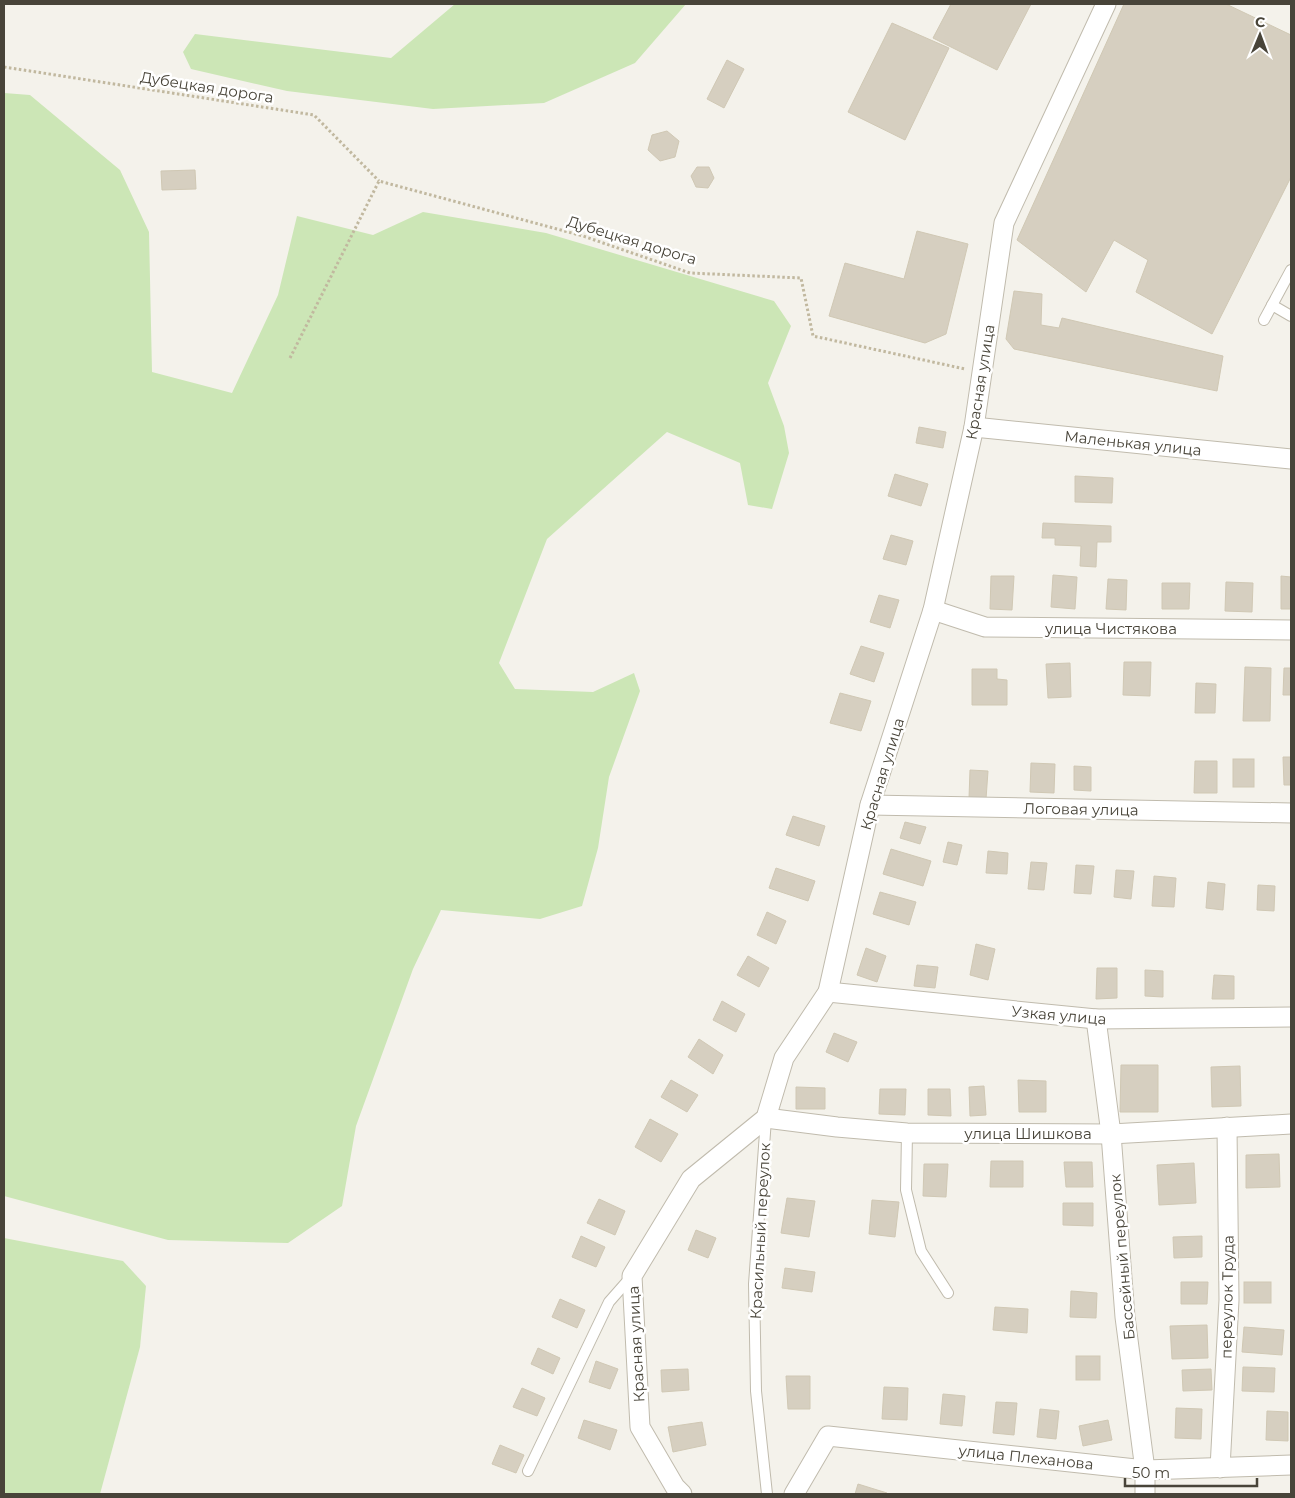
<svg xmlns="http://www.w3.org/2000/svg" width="1295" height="1498" font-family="Montserrat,sans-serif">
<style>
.green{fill:#cce6b6}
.building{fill:#d6cfc0;stroke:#d0c8b4}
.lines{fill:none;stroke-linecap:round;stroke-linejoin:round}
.lane-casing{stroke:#c0bbad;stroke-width:12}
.street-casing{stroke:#c0bbad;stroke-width:21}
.path{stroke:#c1b89f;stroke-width:3;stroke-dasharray:2.5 2.5;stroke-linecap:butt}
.lane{stroke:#fff;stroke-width:10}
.street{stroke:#fff;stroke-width:19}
.labels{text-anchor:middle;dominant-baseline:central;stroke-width:5;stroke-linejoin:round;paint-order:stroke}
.street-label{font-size:15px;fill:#484439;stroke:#fff}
</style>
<rect width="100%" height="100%" fill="#f4f2eb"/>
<!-- green -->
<g class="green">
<path d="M 455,4 L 686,4 L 635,63 L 544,103 L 433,109 L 287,91 L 191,69 L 183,52 L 195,34 L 391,58 Z"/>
<path d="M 4,93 L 30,95 L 120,170 L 149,232 L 152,372 L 232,393 L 278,295 L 297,216 L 373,235 L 423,212 L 546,233 L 774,301 L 791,326 L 768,383 L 784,426 L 789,453 L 772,509 L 748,505 L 740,463 L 667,432 L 547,539 L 499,663 L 515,689 L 593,692 L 634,673 L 640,691 L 609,777 L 598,848 L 582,906 L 540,919 L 441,910 L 413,969 L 356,1126 L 342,1206 L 288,1243 L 168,1240 L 4,1196 Z"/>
<path d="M 4,1238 L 123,1261 L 146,1286 L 140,1347 L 100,1494 L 4,1494 Z"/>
</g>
<!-- building -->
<g class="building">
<path d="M 951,4 L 1031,4 L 997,70 L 933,38 Z"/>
<path d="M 1124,4 L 1226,4 L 1291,35 L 1291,177 L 1212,334 L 1136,292 L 1148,260 L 1114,240 L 1086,292 L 1017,240 Z"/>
<path d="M 892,23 L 949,48 L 905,140 L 848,112 Z"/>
<path d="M 727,60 L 744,69 L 724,108 L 707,99 Z"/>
<path d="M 667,131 L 679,141 L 675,157 L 660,161 L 648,150 L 652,135 Z"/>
<path d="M 697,167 L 709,167 L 714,178 L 708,188 L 696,187 L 691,176 Z"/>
<path d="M 195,170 L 196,189 L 162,190 L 161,171 Z"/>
<path d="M 917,231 L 968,244 L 946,334 L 925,343 L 829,316 L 845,263 L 904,279 Z"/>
<path d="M 1014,291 L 1042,294 L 1041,325 L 1059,328 L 1062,318 L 1223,356 L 1217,391 L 1014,349 L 1006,339 Z"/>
<path d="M 919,427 L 946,432 L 943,448 L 916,443 Z"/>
<path d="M 895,474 L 928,484 L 921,506 L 888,496 Z"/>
<path d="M 1075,476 L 1113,478 L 1112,503 L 1075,502 Z"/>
<path d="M 1043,523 L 1111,526 L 1111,542 L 1097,542 L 1096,567 L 1080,566 L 1081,546 L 1055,545 L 1055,538 L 1042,538 Z"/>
<path d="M 891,535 L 913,541 L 906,565 L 883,559 Z"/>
<path d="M 1053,575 L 1077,577 L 1075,609 L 1051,607 Z"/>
<path d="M 991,576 L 1014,576 L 1012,610 L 990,609 Z"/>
<path d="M 1281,576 L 1291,577 L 1291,609 L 1281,609 Z"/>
<path d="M 1108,579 L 1127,580 L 1126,610 L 1106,609 Z"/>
<path d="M 1226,582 L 1253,583 L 1252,612 L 1225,611 Z"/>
<path d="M 1162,583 L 1190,583 L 1189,609 L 1162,609 Z"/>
<path d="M 879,595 L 899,600 L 890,628 L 870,622 Z"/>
<path d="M 861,646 L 884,653 L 874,682 L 850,674 Z"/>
<path d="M 1124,662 L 1151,662 L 1150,696 L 1123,695 Z"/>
<path d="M 1070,663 L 1071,697 L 1048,698 L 1046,664 Z"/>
<path d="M 1245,667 L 1271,668 L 1270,721 L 1243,721 Z"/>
<path d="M 1284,668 L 1291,668 L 1291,695 L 1283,695 Z"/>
<path d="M 972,669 L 997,669 L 997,679 L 1007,680 L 1007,705 L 972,705 Z"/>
<path d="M 1196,683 L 1216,684 L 1215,713 L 1195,713 Z"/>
<path d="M 840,693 L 871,701 L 861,731 L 830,723 Z"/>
<path d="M 1283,757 L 1291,757 L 1291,785 L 1284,785 Z"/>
<rect x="1233" y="759" width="21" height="28"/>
<path d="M 1195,761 L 1217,761 L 1217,793 L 1194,793 Z"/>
<path d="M 1031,763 L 1055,764 L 1054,793 L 1030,792 Z"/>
<path d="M 1074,766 L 1091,767 L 1091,791 L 1074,790 Z"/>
<path d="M 970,770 L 988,771 L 986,799 L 969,798 Z"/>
<path d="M 793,816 L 825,826 L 819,846 L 786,835 Z"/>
<path d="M 905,822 L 926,827 L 920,844 L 900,838 Z"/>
<path d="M 948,842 L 962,845 L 957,865 L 943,862 Z"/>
<path d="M 891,849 L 931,861 L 923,886 L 883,874 Z"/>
<path d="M 988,851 L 1008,853 L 1007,874 L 986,873 Z"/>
<path d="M 1031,862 L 1047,863 L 1044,890 L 1028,889 Z"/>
<path d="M 1076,865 L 1094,866 L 1091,894 L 1074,893 Z"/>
<path d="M 776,868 L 815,881 L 808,901 L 769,888 Z"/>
<path d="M 1116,870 L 1134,871 L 1131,899 L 1114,897 Z"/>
<path d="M 1154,876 L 1176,878 L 1174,907 L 1152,906 Z"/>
<path d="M 1208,882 L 1225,884 L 1223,910 L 1206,908 Z"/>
<path d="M 1258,885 L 1275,886 L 1274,911 L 1257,910 Z"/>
<path d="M 880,892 L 916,902 L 909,925 L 873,914 Z"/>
<path d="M 767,912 L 786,921 L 776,944 L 757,935 Z"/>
<path d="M 976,944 L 995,949 L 988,980 L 970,975 Z"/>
<path d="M 866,948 L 886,956 L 877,982 L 857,975 Z"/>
<path d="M 748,956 L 769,968 L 759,987 L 737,975 Z"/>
<path d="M 917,965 L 938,967 L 935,988 L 914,986 Z"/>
<path d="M 1097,968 L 1117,968 L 1117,998 L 1096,999 Z"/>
<path d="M 1145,970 L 1163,971 L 1163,997 L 1145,996 Z"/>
<path d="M 1214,975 L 1234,976 L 1234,999 L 1212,999 Z"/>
<path d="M 722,1001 L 745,1014 L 736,1032 L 713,1020 Z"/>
<path d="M 834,1033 L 857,1042 L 848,1062 L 826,1052 Z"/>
<path d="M 699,1039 L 723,1055 L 713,1074 L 688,1057 Z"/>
<path d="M 1121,1065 L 1158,1065 L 1158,1112 L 1120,1112 Z"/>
<path d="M 1240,1066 L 1241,1106 L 1212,1107 L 1211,1067 Z"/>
<path d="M 671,1080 L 698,1095 L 687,1112 L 661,1097 Z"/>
<path d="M 1018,1080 L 1046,1081 L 1046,1112 L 1019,1112 Z"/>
<path d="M 984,1086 L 986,1115 L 970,1116 L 969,1087 Z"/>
<path d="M 796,1087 L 825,1088 L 825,1109 L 796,1109 Z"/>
<path d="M 880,1089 L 906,1089 L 905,1115 L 879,1114 Z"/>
<path d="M 928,1089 L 950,1089 L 951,1116 L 928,1115 Z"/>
<path d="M 650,1119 L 678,1134 L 661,1162 L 635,1147 Z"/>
<path d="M 1279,1154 L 1280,1187 L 1246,1188 L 1246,1155 Z"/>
<path d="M 991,1161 L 1023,1161 L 1023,1187 L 990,1187 Z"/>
<path d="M 1064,1162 L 1092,1162 L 1093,1187 L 1066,1187 Z"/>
<path d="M 1194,1163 L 1196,1203 L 1159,1205 L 1157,1165 Z"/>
<path d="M 924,1164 L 948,1164 L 946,1197 L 923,1196 Z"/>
<path d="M 787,1198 L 815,1201 L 809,1237 L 781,1233 Z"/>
<path d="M 599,1199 L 625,1211 L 615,1235 L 587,1223 Z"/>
<path d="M 872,1200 L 899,1202 L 895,1237 L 869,1234 Z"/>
<path d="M 1063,1203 L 1093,1203 L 1093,1226 L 1063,1225 Z"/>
<path d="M 696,1230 L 716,1238 L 708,1258 L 688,1250 Z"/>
<path d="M 581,1236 L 605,1247 L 596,1267 L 572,1257 Z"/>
<path d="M 1202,1236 L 1202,1257 L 1174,1258 L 1173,1237 Z"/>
<path d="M 785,1268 L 815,1272 L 812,1292 L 782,1288 Z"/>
<path d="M 1181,1282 L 1208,1282 L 1207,1304 L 1181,1304 Z"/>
<rect x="1244" y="1282" width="27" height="21"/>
<path d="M 1071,1291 L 1097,1293 L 1096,1318 L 1070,1317 Z"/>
<path d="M 560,1299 L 585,1310 L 577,1328 L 552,1317 Z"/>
<path d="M 995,1307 L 1028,1309 L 1027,1333 L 993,1330 Z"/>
<path d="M 1207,1325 L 1208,1358 L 1172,1359 L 1170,1326 Z"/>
<path d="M 1244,1327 L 1284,1330 L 1282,1355 L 1242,1352 Z"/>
<path d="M 538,1348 L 560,1358 L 553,1374 L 531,1364 Z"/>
<rect x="1076" y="1356" width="24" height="24"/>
<path d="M 596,1361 L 618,1369 L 610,1389 L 589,1382 Z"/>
<path d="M 1243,1367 L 1275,1368 L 1274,1392 L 1242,1391 Z"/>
<path d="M 688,1369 L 689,1390 L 662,1392 L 661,1370 Z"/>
<path d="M 1211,1369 L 1212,1390 L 1183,1391 L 1182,1370 Z"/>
<path d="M 786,1376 L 810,1376 L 810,1409 L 788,1409 Z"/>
<path d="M 884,1387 L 908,1388 L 907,1420 L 882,1419 Z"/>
<path d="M 522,1388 L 545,1398 L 537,1416 L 513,1407 Z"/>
<path d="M 943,1394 L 965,1396 L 962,1426 L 940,1424 Z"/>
<path d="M 996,1402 L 1017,1403 L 1014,1435 L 993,1433 Z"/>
<path d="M 1176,1408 L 1202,1409 L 1201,1439 L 1175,1438 Z"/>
<path d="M 1040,1409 L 1059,1411 L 1056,1439 L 1037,1437 Z"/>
<path d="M 1267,1411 L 1288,1412 L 1288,1441 L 1266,1440 Z"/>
<path d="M 584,1420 L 617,1430 L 610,1450 L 578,1438 Z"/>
<path d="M 1108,1420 L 1112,1440 L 1083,1446 L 1079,1426 Z"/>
<path d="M 702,1422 L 706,1445 L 673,1452 L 668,1427 Z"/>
<path d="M 500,1445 L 524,1455 L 516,1473 L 492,1464 Z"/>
<path d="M 858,1484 L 887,1493 L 886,1494 L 855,1494 Z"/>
</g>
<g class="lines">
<!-- lane casing -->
<g class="lane-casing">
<g id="lane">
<path d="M 1272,305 L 1291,316"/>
<path d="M 1264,320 L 1291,270"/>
<path d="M 766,1119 L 754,1284 L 756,1391 L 767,1494"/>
<path d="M 907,1133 L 906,1190 L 921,1251 L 948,1293"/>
<path d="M 528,1471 L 609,1302 L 631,1277"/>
</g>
</g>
<!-- street casing -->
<g class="street-casing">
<g id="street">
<path d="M 974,427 L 1291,459"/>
<path d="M 933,610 L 985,627 L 1291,630"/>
<path d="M 870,805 L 1291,813"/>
<path d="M 828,992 L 1096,1019 L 1291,1017"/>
<path d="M 1096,1019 L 1111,1134 L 1125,1317 L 1145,1470 L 1145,1494"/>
<path d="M 766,1118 L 837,1127 L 907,1133 L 1111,1134 L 1291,1124"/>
<path d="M 1220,1468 L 1229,1300 L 1227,1127"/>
<path d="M 682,1494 L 675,1487 L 640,1427 L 632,1276 L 691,1179 L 766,1118 L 784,1058 L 828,992 L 870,805 L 933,610 L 974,427 L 1004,223 L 1106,4"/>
<path d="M 794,1494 L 828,1436 L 1145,1470 L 1291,1465"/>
</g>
</g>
<!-- path -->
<g class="path">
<path d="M 4,67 L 314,115 L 379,181"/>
<path d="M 290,358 L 379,181 L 583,236 L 690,273 L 801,278 L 813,336 L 965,369"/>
</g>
<!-- lane -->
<use href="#lane" class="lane"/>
<!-- street -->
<use href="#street" class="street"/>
</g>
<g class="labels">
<!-- street labels -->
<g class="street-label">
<text transform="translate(207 87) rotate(9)">Дубецкая дорога</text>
<text transform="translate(632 240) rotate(17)">Дубецкая дорога</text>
<text transform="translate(980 382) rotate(-81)">Красная улица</text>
<text transform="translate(1133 443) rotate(6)">Маленькая улица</text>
<text x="1111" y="628">улица Чистякова</text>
<text transform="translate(882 774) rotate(-73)">Красная улица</text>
<text transform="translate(1081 809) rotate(1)">Логовая улица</text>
<text transform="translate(1059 1015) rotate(5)">Узкая улица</text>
<text x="1028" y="1133">улица Шишкова</text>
<text transform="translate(760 1231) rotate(-87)">Красильный переулок</text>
<text transform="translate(1122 1257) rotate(-95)">Бассейный переулок</text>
<text transform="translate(1227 1297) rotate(-89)">переулок Труда</text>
<text transform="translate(636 1344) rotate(-93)">Красная улица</text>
<text transform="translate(1026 1457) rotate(6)">улица Плеханова</text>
</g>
</g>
<!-- border -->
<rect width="1295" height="1498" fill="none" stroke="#484439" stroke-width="10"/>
<!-- north arrow -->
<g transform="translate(1260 35) rotate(1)" stroke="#ffffff" stroke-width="4" paint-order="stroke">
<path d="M0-4L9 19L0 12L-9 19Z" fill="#484439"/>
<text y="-8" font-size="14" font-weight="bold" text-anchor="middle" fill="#484439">С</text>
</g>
<!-- scale -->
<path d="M1125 1478v8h132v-8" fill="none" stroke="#484439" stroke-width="2.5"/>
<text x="1132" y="1478" font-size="15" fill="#484439" stroke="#ffffff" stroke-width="4" paint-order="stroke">50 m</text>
</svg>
